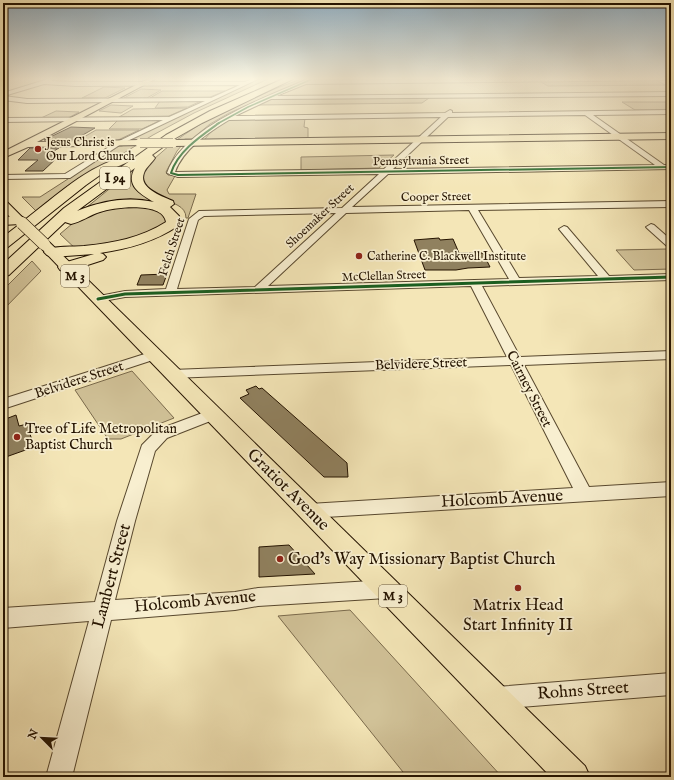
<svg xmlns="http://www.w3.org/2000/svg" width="674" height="780" font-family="'IM FELL English',serif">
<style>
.green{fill:#d1c298;stroke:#7a6a4c}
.building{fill:#90815f;stroke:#241300}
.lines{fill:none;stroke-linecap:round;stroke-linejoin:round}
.minor-casing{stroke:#58482e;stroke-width:2}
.major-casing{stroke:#241300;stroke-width:2}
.highway-casing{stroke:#241300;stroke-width:2}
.minor{fill:#f8efd0;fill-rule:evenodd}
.major{fill:#f4e6b7;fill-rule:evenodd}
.highway{fill:#f4e6b7;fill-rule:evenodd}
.major-bridge-far1-casing{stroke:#241300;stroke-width:10;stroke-linecap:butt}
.major-bridge-casing{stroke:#241300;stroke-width:13;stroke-linecap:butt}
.major-bridge-far1{stroke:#f4e6b7;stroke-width:9}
.major-bridge{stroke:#f4e6b7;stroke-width:12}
.cycleway-far2-casing{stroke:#f8efd0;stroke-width:2.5}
.cycleway-far1-casing{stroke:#f8efd0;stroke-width:3.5}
.cycleway-casing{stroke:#f8efd0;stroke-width:5}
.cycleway-far2{stroke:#1b5e20;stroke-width:1.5}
.cycleway-far1{stroke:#1b5e20;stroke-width:2}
.cycleway{stroke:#1b5e20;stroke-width:3}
.poi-dot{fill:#8f2418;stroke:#f8efd0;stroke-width:1.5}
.labels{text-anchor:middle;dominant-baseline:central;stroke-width:3.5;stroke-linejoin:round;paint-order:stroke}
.far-poi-label{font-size:12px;fill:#241300;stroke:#f8efd0;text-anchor:start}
.far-street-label{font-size:12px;fill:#241300;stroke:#f8efd0}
.shield{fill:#f8efd0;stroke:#64553e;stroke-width:1}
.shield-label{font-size:13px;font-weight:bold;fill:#241300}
.street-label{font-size:14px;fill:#241300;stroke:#f8efd0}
.poi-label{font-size:14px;fill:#241300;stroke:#f8efd0;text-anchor:start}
.near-street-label{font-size:17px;fill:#241300;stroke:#f8efd0}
.near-poi-label{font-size:17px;fill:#241300;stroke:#f8efd0;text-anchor:start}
</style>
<rect width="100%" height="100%" fill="#f4e6b7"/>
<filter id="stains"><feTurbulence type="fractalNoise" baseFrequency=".005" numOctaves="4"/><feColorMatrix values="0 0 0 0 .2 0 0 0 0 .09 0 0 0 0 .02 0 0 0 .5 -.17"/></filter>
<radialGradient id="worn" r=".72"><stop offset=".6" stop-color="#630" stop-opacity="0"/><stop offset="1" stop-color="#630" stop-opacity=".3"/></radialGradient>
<!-- green -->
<g class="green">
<path d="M 259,79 L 268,79 L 194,113 L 153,135 L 106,164 L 36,211 L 22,197 L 40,197 L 119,146 L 122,146 L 131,141 L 127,141 Z"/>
<path d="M 301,79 L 308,79 L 229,113 L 210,124 L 192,139 L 185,139 L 178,144 L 182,145 L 177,151 L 166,172 L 168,175 L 175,176 L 167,190 L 169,194 L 196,194 L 188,218 L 186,218 C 186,205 172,204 163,198 C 157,195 150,190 144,186 L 141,173 C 181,126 244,100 301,79 Z"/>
<path d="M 656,80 L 665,85 L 548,86 L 541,82 Z"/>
<path d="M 104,87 L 125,88 L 105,98 L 82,98 Z"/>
<path d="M 141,89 L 161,90 L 147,98 L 124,98 Z"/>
<path d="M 162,91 L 225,91 L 210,97 L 150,98 Z"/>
<path d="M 429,98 L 422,103 L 258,105 L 271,99 Z"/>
<path d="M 203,100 L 188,107 L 155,108 L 160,101 Z"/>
<path d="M 622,102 L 671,102 L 671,110 L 635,110 Z"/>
<path d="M 111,105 L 133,106 L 121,113 L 99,111 Z"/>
<path d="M 187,108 L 169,116 L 119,117 L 133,109 Z"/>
<path d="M 56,111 L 79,112 L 68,118 L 41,118 Z"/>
<path d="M 305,118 L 304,127 L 308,128 L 308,138 L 204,140 L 210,133 L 229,119 Z"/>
<path d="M 118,120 L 161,120 L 142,129 L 109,129 Z"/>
<path d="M 96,130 L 139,130 L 116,141 L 77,141 Z"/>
<path d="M 394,155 L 379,168 L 301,170 L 301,157 Z"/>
<path d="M 134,169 L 133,174 L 155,202 L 140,200 L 87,207 Z"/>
<path d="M 128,204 L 161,210 L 166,221 L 160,227 L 151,233 L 79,252 L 60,234 L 79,218 L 88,213 Z"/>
<path d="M 667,249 L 671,253 L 671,269 L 634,270 L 616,250 Z"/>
<path d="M 32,261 L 41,271 L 3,310 L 3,290 Z"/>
<path d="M 132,371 L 174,418 L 121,439 L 108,439 L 75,390 Z"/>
<path d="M 350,610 L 502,777 L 407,777 L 278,616 Z"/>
</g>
<!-- building -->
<g class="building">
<path d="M 71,127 L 95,128 L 74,140 L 44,140 Z"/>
<path d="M 30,148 L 59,148 L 47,155 L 60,155 L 43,171 L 25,171 L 38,160 L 18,160 Z"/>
<path d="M 439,238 L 440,240 L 453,239 L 459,253 L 483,253 L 490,267 L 468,268 L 456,270 L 425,270 L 414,240 Z"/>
<path d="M 167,274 L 163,285 L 137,285 L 141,275 Z"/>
<path d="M 256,386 L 259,389 L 262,388 L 347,463 L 348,477 L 324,477 L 240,398 L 249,394 L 246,390 Z"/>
<path d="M 16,415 L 19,426 L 27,424 L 34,447 L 3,458 L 3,420 Z"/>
<path d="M 289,545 L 315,574 L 259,577 L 259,547 Z"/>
</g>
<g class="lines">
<!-- minor casing -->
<g class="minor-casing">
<g id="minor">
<path d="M 48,79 L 54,79 L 51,81 L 76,82 L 245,82 L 252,79 L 258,79 L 121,144 L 70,178 L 3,179 L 3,175 L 65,174 L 117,142 L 163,120 L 3,122 L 3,118 L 169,117 L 205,101 L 27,103 L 3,100 L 3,93 ZM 44,84 L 76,86 L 240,85 L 211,98 L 27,99 L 4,96 Z"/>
<path d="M 308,79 L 314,79 L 313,80 L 671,79 L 671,80 L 306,84 L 276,96 L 671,92 L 671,96 L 271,99 L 235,116 L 445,113 L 450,110 L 452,111 L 452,113 L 671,110 L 671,114 L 593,115 L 664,165 L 671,165 L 671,169 L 388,174 L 352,207 L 671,201 L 671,207 L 478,210 L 519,278 L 598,276 L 559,229 L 564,226 L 567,227 L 609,276 L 671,274 L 671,280 L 482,286 L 520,357 L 671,351 L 671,359 L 524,365 L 589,487 L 671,482 L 671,496 L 309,518 L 303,516 L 300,511 L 303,506 L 309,504 L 573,488 L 511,365 L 172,378 L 167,377 L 165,374 L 167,371 L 172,370 L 507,357 L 471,286 L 125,297 L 98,302 L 94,301 L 92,299 L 94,297 L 125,291 L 166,289 L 189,219 L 199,211 L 342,208 L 379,174 L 178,177 L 167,173 C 184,126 266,97 308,79 ZM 585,115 L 655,165 L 393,169 L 448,117 ZM 441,117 L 384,169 L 175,172 C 183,149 209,132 229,120 ZM 469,210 L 509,279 L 268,286 L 346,213 ZM 336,213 L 255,287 L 177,289 L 198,220 L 204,216 Z"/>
<path d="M 651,224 L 654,225 L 671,240 L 671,248 L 668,247 L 648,229 L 646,227 Z"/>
<path d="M 154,351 L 159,352 L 160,355 L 159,358 L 3,409 L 3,399 Z"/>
<path d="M 213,409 L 218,410 L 220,414 L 218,418 L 167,438 L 155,451 L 135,521 L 115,600 L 235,592 L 258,588 L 387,580 L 394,583 L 397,589 L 394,595 L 387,598 L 258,606 L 235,610 L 111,620 L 72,777 L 46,777 L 89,621 L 3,628 L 3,608 L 95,602 L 117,521 L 142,445 L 157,430 Z"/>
<path d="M 671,673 L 671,695 L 496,709 L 488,706 L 485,698 L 488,690 L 496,687 Z"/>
</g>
</g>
<!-- major casing -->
<g class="major-casing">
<g id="major">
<path d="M 148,79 L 155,79 L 37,142 L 140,140 L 143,141 L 144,143 L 143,145 L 28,147 L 3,158 L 3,152 Z"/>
<path d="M 671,133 L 671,139 L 173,146 L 169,143 L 173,140 Z"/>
<path d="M 3,201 L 7,202 L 28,223 L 26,225 L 18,225 L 3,210 Z"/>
<path d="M 44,240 L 48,241 L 585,766 L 590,777 L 551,777 L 40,247 L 38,244 L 40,241 Z"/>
</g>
</g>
<!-- highway casing -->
<g class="highway-casing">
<g id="highway">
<path d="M 283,79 L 293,79 L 202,123 L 174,139 L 152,155 L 155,158 C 152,163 146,167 144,173 C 138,188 162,196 173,201 L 174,204 L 170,207 L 179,216 L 180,223 L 178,226 C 154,242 128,249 100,253 L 103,254 L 106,257 L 103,260 L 66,272 L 60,270 L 58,267 L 60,264 L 94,254 L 52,257 L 47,255 L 44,252 L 47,249 C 59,246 71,247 84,246 C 113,243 141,238 166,222 C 163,201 114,207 100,212 C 90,215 81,222 71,224 L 65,222 L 9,275 L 3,277 L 3,264 L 64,208 L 166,135 L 210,111 ZM 135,168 C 125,185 140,194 154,202 C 128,196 101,201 77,211 Z"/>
<path d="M 124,157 L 130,160 L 128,162 L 103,173 L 86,185 L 8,247 L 3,248 L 3,237 L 20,224 L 3,225 L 3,217 L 20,216 L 26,219 C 56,196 87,166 124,157 Z"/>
</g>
</g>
<!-- minor -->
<use href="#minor" class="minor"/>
<!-- major -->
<use href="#major" class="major"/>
<!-- highway -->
<use href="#highway" class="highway"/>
<!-- major-bridge-far1 casing -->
<g class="major-bridge-far1-casing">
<path id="major-bridge-far1" d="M 140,143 L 173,143"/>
</g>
<!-- major-bridge casing -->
<g class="major-bridge-casing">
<path id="major-bridge" d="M 22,223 L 44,244"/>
</g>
<!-- major-bridge-far1 -->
<use href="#major-bridge-far1" class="major-bridge-far1"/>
<!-- major-bridge -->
<use href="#major-bridge" class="major-bridge"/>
<!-- cycleway-far2 casing -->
<g class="cycleway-far2-casing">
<path id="cycleway-far2" d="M 217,124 L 248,107 L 312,79"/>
</g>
<!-- cycleway-far1 casing -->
<g class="cycleway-far1-casing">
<path id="cycleway-far1" d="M 219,123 C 201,136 178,151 171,173 L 178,175 L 671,167"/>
</g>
<!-- cycleway casing -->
<g class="cycleway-casing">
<path id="cycleway" d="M 98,299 L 125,294 L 671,277"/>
</g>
<!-- cycleway-far2 -->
<use href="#cycleway-far2" class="cycleway-far2"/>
<!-- cycleway-far1 -->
<use href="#cycleway-far1" class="cycleway-far1"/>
<!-- cycleway -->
<use href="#cycleway" class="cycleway"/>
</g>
<!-- sky -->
<linearGradient id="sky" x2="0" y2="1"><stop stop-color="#90abbc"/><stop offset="0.42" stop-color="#faf4df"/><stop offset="1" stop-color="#faf4df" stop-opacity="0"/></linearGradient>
<rect width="674" height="188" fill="url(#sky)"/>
<!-- markers -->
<g class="poi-dot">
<circle cx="38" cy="149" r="4"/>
<circle cx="359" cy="256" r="4"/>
<circle cx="17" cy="437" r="4"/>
<circle cx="280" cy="559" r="4"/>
<circle cx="518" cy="588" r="4"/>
</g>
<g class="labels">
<!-- far-poi labels -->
<g class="far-poi-label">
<text x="46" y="142">Jesus Christ is<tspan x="46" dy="14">Our Lord Church</tspan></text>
<text x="367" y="256">Catherine C. Blackwell Institute</text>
</g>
<!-- far-street labels -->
<g class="far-street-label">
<text transform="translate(421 161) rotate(-1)">Pennsylvania Street</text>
<text transform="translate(436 197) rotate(-1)">Cooper Street</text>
<text transform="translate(320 216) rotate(-43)">Shoemaker Street</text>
<text transform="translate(172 247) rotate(-72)">Felch Street</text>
<text transform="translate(384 276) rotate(-2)">McClellan Street</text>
</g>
<!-- shield labels -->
<g class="shield">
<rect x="100" y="167" width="30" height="22" rx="3"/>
<rect x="61" y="265" width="28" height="22" rx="3"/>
<rect x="379" y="585" width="28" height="22" rx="3"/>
</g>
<g class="shield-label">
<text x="115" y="178">I 94</text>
<text x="75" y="276">M 3</text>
<text x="393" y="596">M 3</text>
</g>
<!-- street labels -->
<g class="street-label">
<text transform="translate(421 364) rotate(-2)">Belvidere Street</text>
<text transform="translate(79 380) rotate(-18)">Belvidere Street</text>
<text transform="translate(529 389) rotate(63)">Cairney Street</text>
</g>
<!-- poi labels -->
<g class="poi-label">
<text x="25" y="429">Tree of Life Metropolitan<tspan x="25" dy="16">Baptist Church</tspan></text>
</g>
<!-- near-street labels -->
<g class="near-street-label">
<text transform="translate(288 490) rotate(45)">Gratiot Avenue</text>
<text transform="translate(502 499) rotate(-3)">Holcomb Avenue</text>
<text transform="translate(112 576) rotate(-75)">Lambert Street</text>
<text transform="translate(195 602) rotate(-5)">Holcomb Avenue</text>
<text transform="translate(583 691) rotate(-4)">Rohns Street</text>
</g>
<!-- near-poi labels -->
<g class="near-poi-label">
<text x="288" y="559">God's Way Missionary Baptist Church</text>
<text x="518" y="605" text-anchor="middle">Matrix Head<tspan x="518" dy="20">Start Infinity II</tspan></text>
</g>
</g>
<!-- margin -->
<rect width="674" height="780" fill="none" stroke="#f4e6b7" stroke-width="16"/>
<rect x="4" y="4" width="666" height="772" fill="none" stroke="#241300" stroke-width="2"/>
<rect x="8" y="8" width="658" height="764" fill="none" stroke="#241300"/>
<!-- north arrow -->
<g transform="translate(42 738) rotate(294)" stroke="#f8efd0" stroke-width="3" paint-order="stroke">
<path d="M0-3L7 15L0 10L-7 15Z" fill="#241300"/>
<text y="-6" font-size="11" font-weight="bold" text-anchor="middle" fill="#241300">N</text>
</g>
<rect width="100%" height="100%" filter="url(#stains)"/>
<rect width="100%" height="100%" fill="url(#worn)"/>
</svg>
